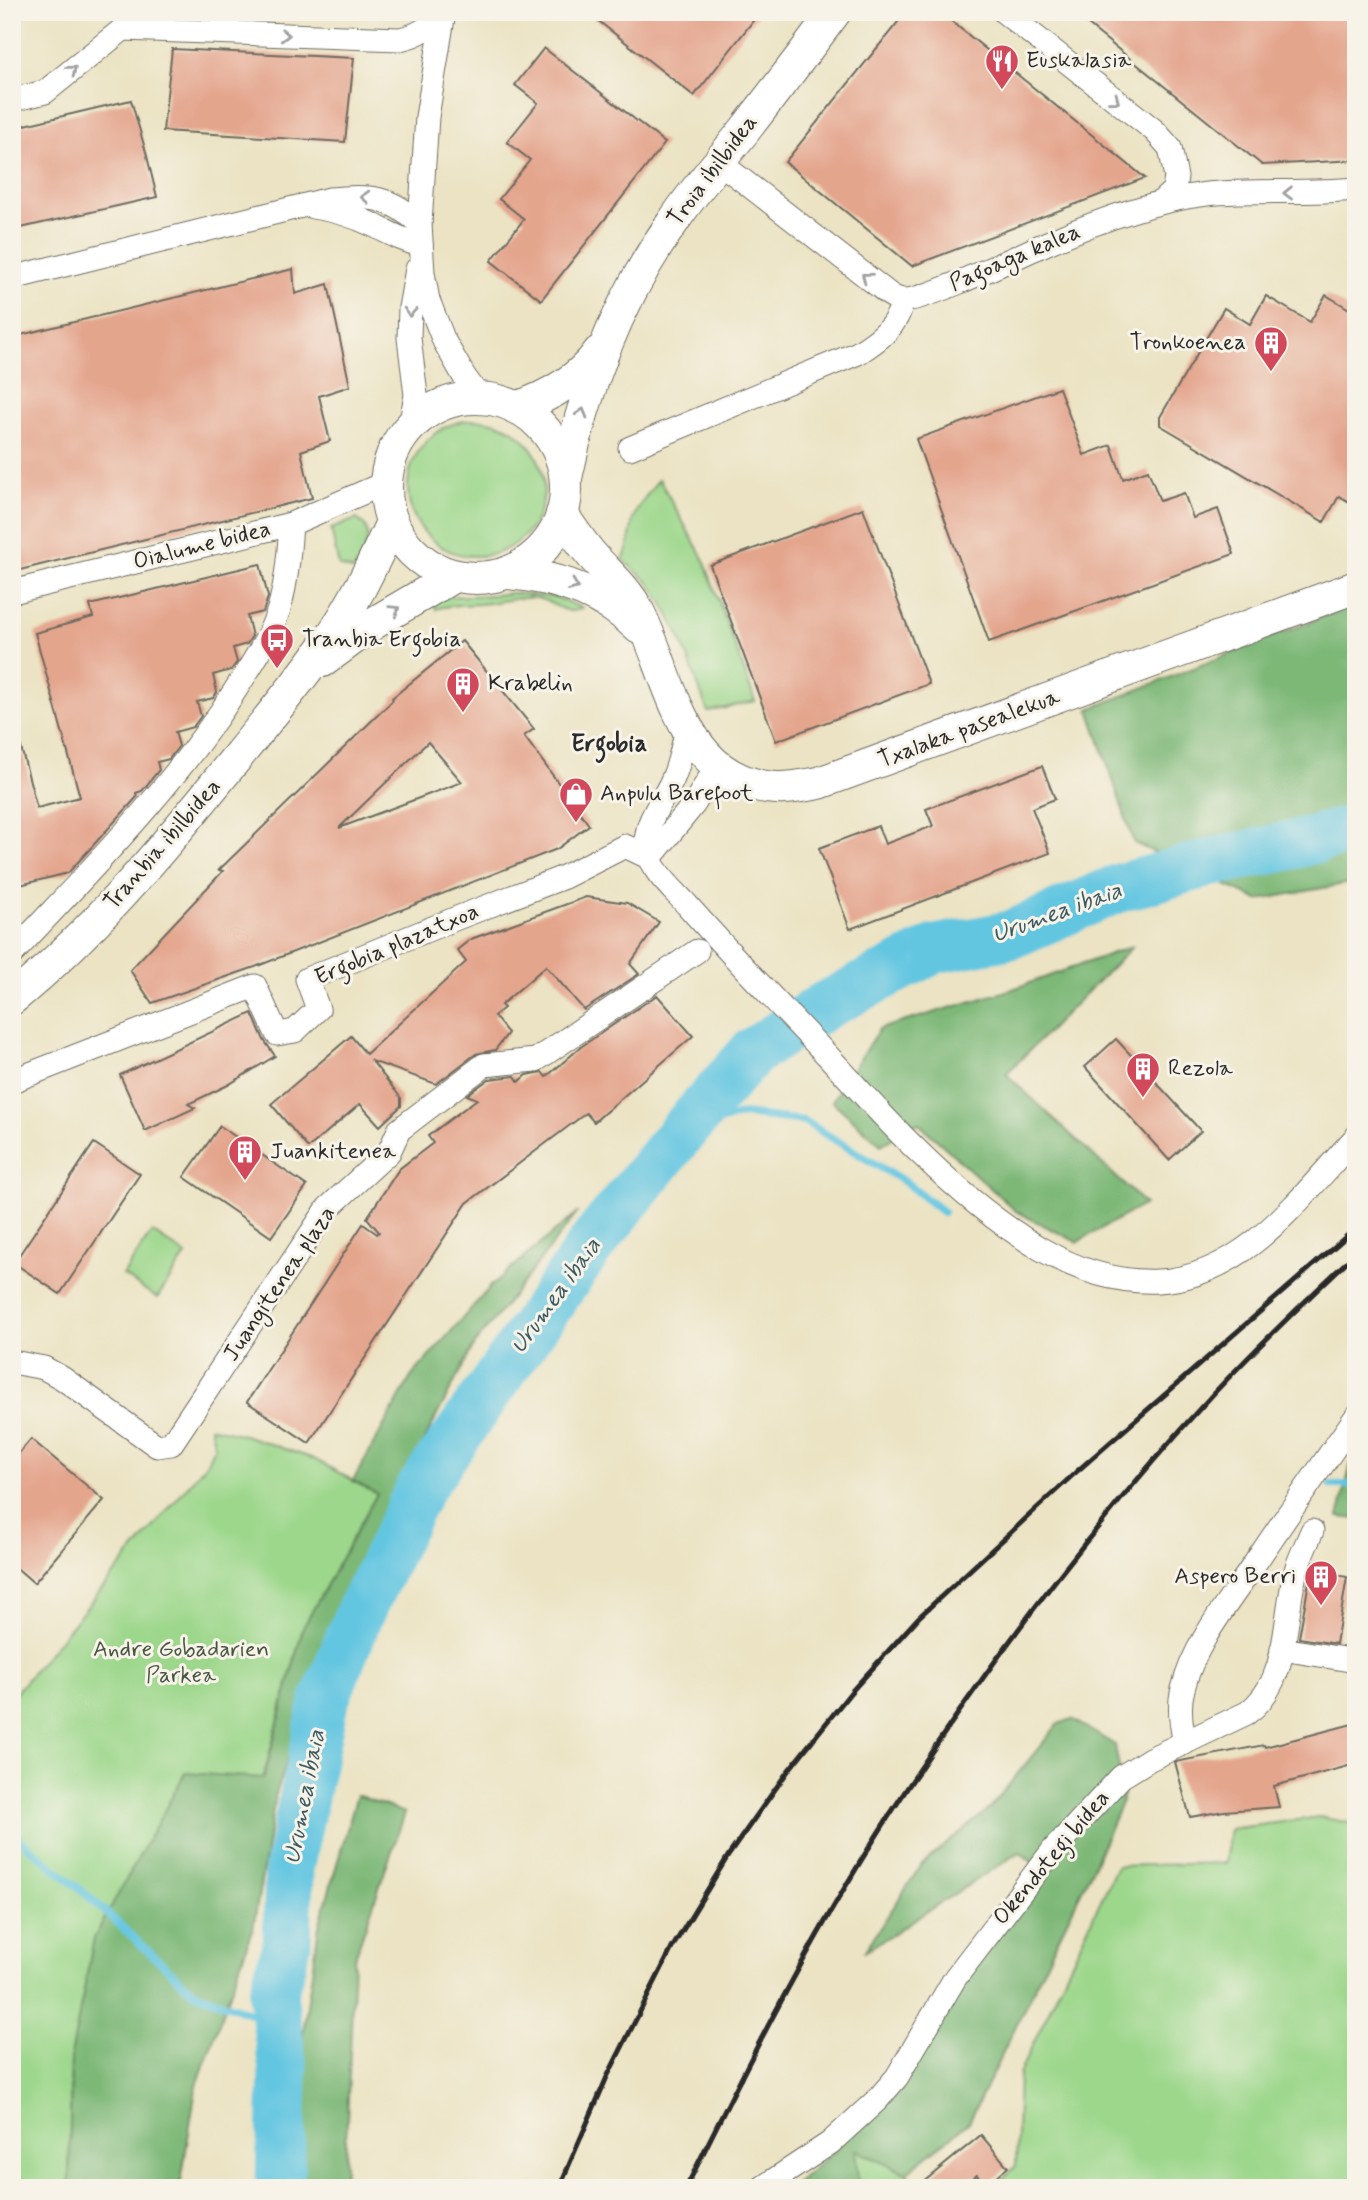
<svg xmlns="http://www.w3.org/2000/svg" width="1368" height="2200" font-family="Mynerve,sans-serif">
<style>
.green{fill:#9cd78b;stroke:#64815b;stroke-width:2}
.forest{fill:#7db877;stroke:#547251;stroke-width:2}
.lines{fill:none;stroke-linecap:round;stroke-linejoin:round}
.stream{stroke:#63c6e1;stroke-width:8}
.river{stroke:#63c6e1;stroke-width:49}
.building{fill:#e4a58d;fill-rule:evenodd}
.street-casing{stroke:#6e6b60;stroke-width:25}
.secondary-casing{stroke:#6e6b60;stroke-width:34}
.street{stroke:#fff;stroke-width:23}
.secondary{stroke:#fff;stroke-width:32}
.rail{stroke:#2b2b2b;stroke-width:5}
.oneway{stroke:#a0a0a0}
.labels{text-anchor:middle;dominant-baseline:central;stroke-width:6;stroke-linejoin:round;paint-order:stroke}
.poi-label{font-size:23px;fill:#2b2b2b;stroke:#f7f3e8;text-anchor:start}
.street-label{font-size:23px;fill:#2b2b2b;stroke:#f7f3e8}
.park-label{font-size:23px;fill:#475643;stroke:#f7f3e8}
.neighbourhood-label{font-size:24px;font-weight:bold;fill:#2b2b2b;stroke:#f7f3e8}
.water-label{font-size:24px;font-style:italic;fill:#3c5a62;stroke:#f7f3e8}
</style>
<rect width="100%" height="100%" fill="#f7f3e8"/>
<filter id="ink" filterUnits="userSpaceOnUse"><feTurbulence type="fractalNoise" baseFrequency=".0143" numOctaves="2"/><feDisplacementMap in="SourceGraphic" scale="14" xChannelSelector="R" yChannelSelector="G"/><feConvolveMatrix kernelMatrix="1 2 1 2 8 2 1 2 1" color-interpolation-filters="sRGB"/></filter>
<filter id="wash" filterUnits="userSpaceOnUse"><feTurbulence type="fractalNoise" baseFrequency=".00686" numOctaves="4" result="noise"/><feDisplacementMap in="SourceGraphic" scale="28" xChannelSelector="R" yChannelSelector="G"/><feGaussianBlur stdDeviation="1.57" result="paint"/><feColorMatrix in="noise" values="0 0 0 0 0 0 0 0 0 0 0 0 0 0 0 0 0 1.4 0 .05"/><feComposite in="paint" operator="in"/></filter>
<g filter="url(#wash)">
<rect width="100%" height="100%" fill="#ebe3c3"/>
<!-- green -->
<g class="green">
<circle cx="476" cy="488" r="68"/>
<path d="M 659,479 L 704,560 L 755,701 L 708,712 C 691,668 678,620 648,582 C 641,574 631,568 623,560 C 631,546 629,532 634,517 C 639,503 650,491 659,479 Z"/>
<path d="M 356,519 C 379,530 362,554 354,571 L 339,566 L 331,529 Z"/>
<path d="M 511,593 L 556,597 L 582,608 C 567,618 552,600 536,598 C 517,596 499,603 480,604 C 465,605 451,604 436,609 L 431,600 C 457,593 485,598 511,593 Z"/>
<path d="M 152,1232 L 186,1255 L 157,1298 L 123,1275 Z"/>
<path d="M 210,1427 L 244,1435 L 314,1459 L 377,1494 L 303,1628 L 263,1778 L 71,2056 L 69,2188 L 12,2188 L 12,1697 L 206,1464 L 215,1446 Z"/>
<path d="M 1319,1817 L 1356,1824 L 1356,2188 L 992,2188 L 1016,2166 L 1019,2074 L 1117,1866 L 1225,1863 L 1230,1829 Z"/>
<path d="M 854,2149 L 906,2173 L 918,2188 L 859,2188 Z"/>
</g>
<!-- forest -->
<g class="forest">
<path d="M 1356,604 L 1356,882 L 1258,900 L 1134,843 L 1089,709 Z"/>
<path d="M 1133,946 L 1006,1074 L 1145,1204 L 1077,1242 L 1017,1212 L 918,1123 L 881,1145 L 832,1101 L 879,1029 L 1010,990 Z"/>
<path d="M 578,1212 L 474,1345 L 435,1419 L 329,1635 L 275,1797 L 253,1929 L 196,2088 L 180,2188 L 69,2188 L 71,2056 L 94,1938 L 185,1773 L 264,1778 L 303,1628 L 377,1494 L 353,1481 L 411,1377 L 492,1285 Z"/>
<path d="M 1356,1449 L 1356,1519 L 1338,1517 L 1354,1452 Z"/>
<path d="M 1072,1719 L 1115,1745 L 1124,1796 L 1093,1867 L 969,2122 L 906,2173 L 855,2150 L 859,2188 L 790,2188 L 836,2150 L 1033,1863 L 1020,1852 L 864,1952 L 922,1864 L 990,1808 L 1058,1724 Z"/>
<path d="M 357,1795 L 405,1813 L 354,1960 L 344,2188 L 290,2188 L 297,2072 L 319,1926 Z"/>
</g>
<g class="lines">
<!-- stream -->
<g class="stream">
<path d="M 682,1132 L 743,1114 L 804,1121 L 905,1182 L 943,1212"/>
<path d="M 1331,1485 L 1356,1485"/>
<path d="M 12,1833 L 88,1896 L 193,1992 L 277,2023"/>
</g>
<!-- river -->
<path class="river" d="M 280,2188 L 283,2070 L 273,1994 L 287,1943 L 289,1868 L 324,1702 L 359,1614 L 419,1490 L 594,1241 L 682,1132 L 753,1052 L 824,1006 L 935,949 L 1010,935 L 1119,888 L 1212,862 L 1288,846 L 1356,829"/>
</g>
<g id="blocks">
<!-- building -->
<g class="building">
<path d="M 587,12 L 760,12 L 694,96 Z"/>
<path d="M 906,12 L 940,12 L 1145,178 L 912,266 L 785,162 Z"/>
<path d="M 1072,12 L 1356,12 L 1356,160 L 1262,165 Z"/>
<path d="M 544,48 L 665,143 L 541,300 L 491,261 L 524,219 L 499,199 L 530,160 L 507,142 L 538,103 L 515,85 Z"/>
<path d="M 172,49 L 354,58 L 345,142 L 163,131 Z"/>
<path d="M 131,100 L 146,152 L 157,197 L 12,230 L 12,128 Z"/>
<path d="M 293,269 L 295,294 L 328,284 L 350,386 L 319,396 L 330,441 L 301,451 L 312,498 L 12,572 L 12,337 Z"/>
<path d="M 1326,295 L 1356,313 L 1356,506 L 1339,496 L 1324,522 L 1160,425 L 1160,417 L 1224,308 L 1250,324 L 1266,296 L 1310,322 Z"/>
<path d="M 1059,388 L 1084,455 L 1111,445 L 1123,479 L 1148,470 L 1160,501 L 1184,493 L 1193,518 L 1218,509 L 1234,554 L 989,642 L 916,439 Z"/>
<path d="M 863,508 L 929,684 L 776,741 L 710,565 Z"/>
<path d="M 260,564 L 268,597 L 263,612 L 247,616 L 252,636 L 247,644 L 233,648 L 237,662 L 231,670 L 213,675 L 217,692 L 213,698 L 197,702 L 201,716 L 193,727 L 175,732 L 179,746 L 175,751 L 169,759 L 157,762 L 159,770 L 142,791 L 136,793 L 137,797 L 68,873 L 12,887 L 12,741 L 19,740 L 37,808 L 80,797 L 35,633 L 93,617 L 90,605 Z"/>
<path d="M 462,641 L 534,729 L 524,736 L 589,825 L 557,849 L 255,967 L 152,1003 L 130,970 L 223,871 L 219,870 L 393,700 L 392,698 ZM 428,742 L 462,782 L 339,828 Z"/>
<path d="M 1042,766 L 1055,799 L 1032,808 L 1050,853 L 850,929 L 819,848 L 878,826 L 885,844 L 933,826 L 926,809 Z"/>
<path d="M 586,897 L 627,903 L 659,922 L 630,964 L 639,974 L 584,1010 L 546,966 L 501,1005 L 504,1008 L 494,1016 L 508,1033 L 495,1050 L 476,1054 L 436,1084 L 372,1061 L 401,1098 L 401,1106 L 380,1126 L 360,1104 L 308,1148 L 271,1104 L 351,1036 L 366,1054 L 466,962 L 457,950 L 471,939 Z"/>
<path d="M 657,995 L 693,1036 L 594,1122 L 586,1113 L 467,1203 L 309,1443 L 247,1402 L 363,1224 L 377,1234 L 379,1232 L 367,1218 L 399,1169 L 433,1143 L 428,1136 L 477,1099 L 467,1095 L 489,1079 L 515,1076 L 519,1082 L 527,1075 L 542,1072 L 546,1077 L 582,1046 Z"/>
<path d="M 252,1013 L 264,1040 L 275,1056 L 228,1085 L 188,1104 L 195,1108 L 145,1131 L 120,1075 Z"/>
<path d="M 1116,1039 L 1201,1131 L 1169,1160 L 1085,1067 Z"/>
<path d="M 220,1126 L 307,1186 L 271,1237 L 184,1177 Z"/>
<path d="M 94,1143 L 140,1174 L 60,1294 L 14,1263 Z"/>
<path d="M 31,1439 L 104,1500 L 34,1583 L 12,1564 L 12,1461 Z"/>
<path d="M 1311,1570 L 1347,1577 L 1336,1644 L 1299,1638 Z"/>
<path d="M 1356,1723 L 1356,1764 L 1274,1786 L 1279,1807 L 1224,1811 L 1190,1817 L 1175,1762 L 1264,1745 L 1265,1747 Z"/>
<path d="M 981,2135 L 1008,2167 L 985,2186 L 977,2175 L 962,2188 L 916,2188 Z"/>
</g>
</g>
</g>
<g filter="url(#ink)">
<use href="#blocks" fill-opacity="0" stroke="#6e6b60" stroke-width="2"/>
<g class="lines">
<!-- street casing -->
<g class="street-casing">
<g id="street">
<path d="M 444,12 L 427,117 L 420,224 L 423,273 L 428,300 L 444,341 L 464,376 L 480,398"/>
<path d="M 1004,12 L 1155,131 L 1170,148 L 1176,177 L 1174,190 L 1162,201"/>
<path d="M 12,100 L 45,92 L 123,29 L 400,39 C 418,35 431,28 441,12"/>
<path d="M 719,162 L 880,287 C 886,292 894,299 902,300 C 923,302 1020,255 1045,244 C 1095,222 1153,200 1207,194 C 1256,189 1306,194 1356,189"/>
<path d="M 313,207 C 334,210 354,216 373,225 C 389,233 403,241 421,245"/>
<path d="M 12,278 L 330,199 C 369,195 390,196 420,224"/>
<path d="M 410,427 L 416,395 L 409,338 L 410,308 L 417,269"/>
<path d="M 630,448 L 858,353 C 880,339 897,327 903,300"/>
<path d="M 12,592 L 291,524 L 385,483"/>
<path d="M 687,729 C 683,745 680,761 674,776 C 665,800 642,822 647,850 C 651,871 674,890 688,906 C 733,957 780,1006 827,1055 C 859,1089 889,1124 923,1156 C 958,1190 998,1224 1041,1249 C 1077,1270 1115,1283 1158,1281 C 1245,1277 1301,1196 1356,1137"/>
<path d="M 650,858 L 694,804 L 717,766"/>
<path d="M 12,954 C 91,869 174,787 236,689 C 252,664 270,637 279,609 C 287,581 289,553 291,524"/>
<path d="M 12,1081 L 255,986 L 277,1034 L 295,1031 L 318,1009 L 307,979 L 457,918 L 564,877 L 625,846 L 650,858"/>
<path d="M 12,1364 L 18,1363 L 44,1368 L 62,1378 L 157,1446 L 171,1444 L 328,1208 L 389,1152 L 399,1130 L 484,1065 L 536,1060 L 697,951"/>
<path d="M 1282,1649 L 1356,1661"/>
<path d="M 1185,1743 C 1181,1726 1178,1706 1183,1689 C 1193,1647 1224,1608 1249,1572 C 1284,1520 1320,1468 1356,1417"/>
<path d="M 762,2188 L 830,2143 L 877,2100 L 897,2077 L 955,1978 L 1054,1849 L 1121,1777 L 1150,1759 L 1247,1713 C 1292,1680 1282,1615 1297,1567 C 1301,1555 1307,1543 1312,1531"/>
</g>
</g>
<!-- secondary casing -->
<g class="secondary-casing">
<g id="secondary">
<circle cx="476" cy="488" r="90"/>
<path d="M 516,408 C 548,397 579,380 599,352"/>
<path d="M 566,478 C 585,386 620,296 675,219 C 696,188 721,160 744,131 C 775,91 805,52 835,12"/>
<path d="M 562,514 C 573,531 584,547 597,561 C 612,577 628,591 638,611 C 672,677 681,783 777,788 C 791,789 806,785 819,783 L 1356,587"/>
<path d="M 508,573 C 557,577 603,592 639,628"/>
<path d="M 323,661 L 374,623 L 454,576"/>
<path d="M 12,999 C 91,934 156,857 220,778 C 256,734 293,690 326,644 C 353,606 373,564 392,522"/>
</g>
</g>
<!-- street -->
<use href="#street" class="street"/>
<!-- secondary -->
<use href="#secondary" class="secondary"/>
<!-- rail -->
<g class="rail">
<path d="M 559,2188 L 607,2077 L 672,1948 L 728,1856 L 788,1771 L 851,1692 L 919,1617 L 1075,1473 L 1356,1228"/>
<path d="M 686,2188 C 752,2054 820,1920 902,1796 C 996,1653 1099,1517 1215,1392 C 1260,1344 1308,1298 1356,1253"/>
</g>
</g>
<!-- one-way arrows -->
<defs><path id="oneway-chevron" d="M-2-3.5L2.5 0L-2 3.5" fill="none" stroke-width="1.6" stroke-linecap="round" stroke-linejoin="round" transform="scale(1.75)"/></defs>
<g class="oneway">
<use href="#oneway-chevron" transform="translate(285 35) rotate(2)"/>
<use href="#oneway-chevron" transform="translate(72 70) rotate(-39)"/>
<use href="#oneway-chevron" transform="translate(1115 100) rotate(38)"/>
<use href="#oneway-chevron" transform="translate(1288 193) rotate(179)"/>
<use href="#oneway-chevron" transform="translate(365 197) rotate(-177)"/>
<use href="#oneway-chevron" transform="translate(866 277) rotate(-142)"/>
<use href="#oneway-chevron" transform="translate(410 312) rotate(94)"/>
<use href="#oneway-chevron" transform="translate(582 413) rotate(-74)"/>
<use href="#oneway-chevron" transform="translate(574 586) rotate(21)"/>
<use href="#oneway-chevron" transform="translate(395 610) rotate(-32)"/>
</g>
</g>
<!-- icons -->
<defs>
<g id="restaurant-pin" transform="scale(1.75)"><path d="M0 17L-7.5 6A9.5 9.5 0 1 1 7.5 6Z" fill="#d1495b" stroke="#f7f3e8"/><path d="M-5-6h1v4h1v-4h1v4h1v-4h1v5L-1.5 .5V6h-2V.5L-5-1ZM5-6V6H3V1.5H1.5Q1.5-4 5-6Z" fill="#fff"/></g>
<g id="building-pin" transform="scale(1.75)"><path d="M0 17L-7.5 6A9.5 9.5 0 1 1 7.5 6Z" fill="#d1495b" stroke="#f7f3e8"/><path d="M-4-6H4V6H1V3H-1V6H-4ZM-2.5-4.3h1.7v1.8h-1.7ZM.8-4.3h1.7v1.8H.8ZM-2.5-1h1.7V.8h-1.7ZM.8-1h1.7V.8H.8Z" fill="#fff"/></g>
<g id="bus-pin" transform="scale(1.75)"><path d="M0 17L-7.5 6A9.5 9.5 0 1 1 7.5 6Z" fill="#d1495b" stroke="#f7f3e8"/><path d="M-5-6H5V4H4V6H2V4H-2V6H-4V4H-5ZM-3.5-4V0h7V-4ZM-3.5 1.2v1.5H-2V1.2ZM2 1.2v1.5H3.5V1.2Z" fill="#fff"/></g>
<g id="shop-pin" transform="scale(1.75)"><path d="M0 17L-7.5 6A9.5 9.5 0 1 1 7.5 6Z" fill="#d1495b" stroke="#f7f3e8"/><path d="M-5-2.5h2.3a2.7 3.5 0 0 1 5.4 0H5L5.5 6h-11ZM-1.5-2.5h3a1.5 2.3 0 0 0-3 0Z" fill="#fff"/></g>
</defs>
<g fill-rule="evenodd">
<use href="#restaurant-pin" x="1002" y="61"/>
<use href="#building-pin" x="1271" y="343"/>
<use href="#bus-pin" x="277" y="640"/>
<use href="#building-pin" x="463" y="684"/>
<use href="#shop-pin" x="576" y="794"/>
<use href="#building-pin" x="1143" y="1069"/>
<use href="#building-pin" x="245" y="1152"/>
<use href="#building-pin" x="1321" y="1577"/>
</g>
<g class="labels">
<!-- poi labels -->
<g class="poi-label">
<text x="1026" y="61">Euskalasia</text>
<text x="1246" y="343" text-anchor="end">Tronkoenea</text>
<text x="302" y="640">Tranbia Ergobia</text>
<text x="488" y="684">Krabelin</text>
<text x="600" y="794">Anpulu Barefoot</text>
<text x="1168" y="1069">Rezola</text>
<text x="270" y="1152">Juankitenea</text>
<text x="1296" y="1577" text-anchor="end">Aspero Berri</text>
</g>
<!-- street labels -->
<g class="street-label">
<text transform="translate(713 171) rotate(-53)">Troia ibilbidea</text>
<text transform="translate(1015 258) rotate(-23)">Pagoaga kalea</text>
<text transform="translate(202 546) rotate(-14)">Oialume bidea</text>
<text transform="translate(969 729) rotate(-20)">Txalaka pasealekua</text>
<text transform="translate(163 845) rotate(-49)">Tranbia ibilbidea</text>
<text transform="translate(397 945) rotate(-23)">Ergobia plazatxoa</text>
<text transform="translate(280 1284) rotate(-56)">Juangitenea plaza</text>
<text transform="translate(1052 1858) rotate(-50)">Okendotegi bidea</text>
</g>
<!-- park labels -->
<g class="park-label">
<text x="181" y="1650">Andre Gobadarien<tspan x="181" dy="26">Parkea</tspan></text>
</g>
<!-- neighbourhood labels -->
<g class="neighbourhood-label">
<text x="609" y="744">Ergobia</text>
</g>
<!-- water labels -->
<g class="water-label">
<text transform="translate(1057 913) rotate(-20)">Urumea ibaia</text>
<text transform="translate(556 1296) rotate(-54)">Urumea ibaia</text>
<text transform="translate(305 1797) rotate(-79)">Urumea ibaia</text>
</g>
</g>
<!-- margin -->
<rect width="1368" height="2200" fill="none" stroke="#f7f3e8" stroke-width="42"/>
</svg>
